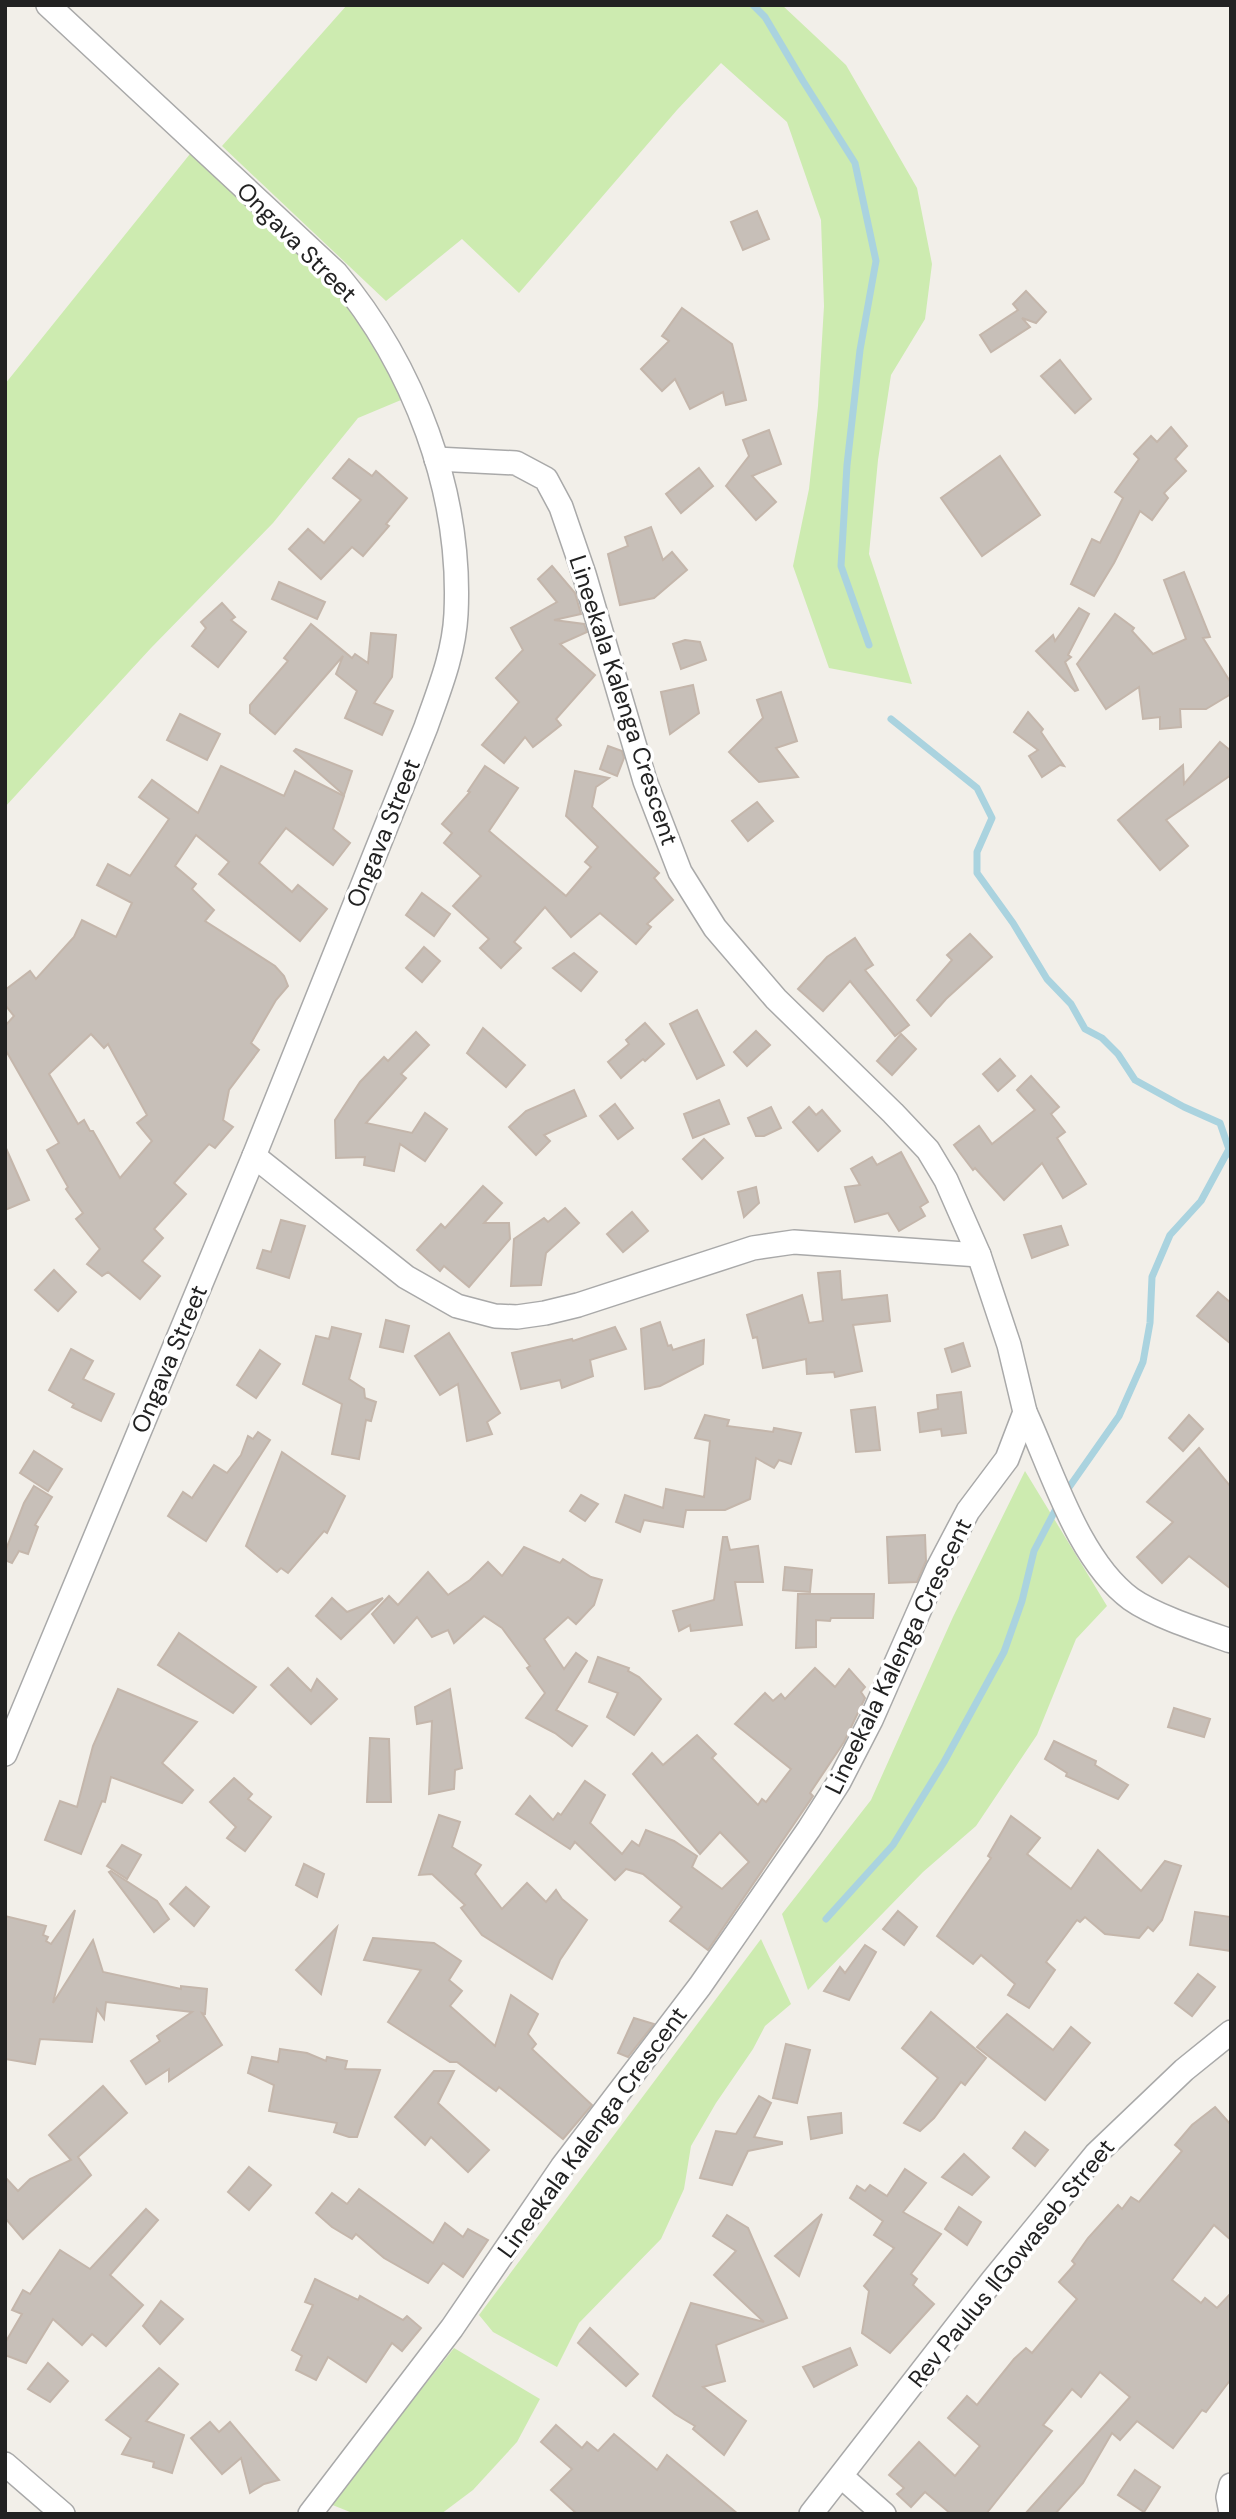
<svg xmlns="http://www.w3.org/2000/svg" width="1236" height="2519" font-family="'DM Sans',sans-serif">
<style>
.grass{fill:#cdebb0}
.lines{fill:none;stroke-linecap:round;stroke-linejoin:round}
.stream{stroke:#aad3df;stroke-width:7}
.building{fill:#c7bfb8;stroke:#c4b6ab;stroke-width:2;fill-rule:evenodd}
.minor-casing{stroke:#a9a9a9;stroke-width:26}
.minor{stroke:#fff;stroke-width:23}
.labels{text-anchor:middle;dominant-baseline:central;stroke-width:7;stroke-linejoin:round;paint-order:stroke}
.street-label{font-size:24px;fill:#222;stroke:#fff}
</style>
<rect width="100%" height="100%" fill="#f2efe9"/>
<!-- grass -->
<g class="grass">
<path d="M 347,5 L 782,5 L 846,65 L 886,134 L 917,188 L 932,264 L 925,319 L 891,375 L 878,460 L 869,554 L 912,684 L 829,668 L 793,566 L 809,489 L 818,406 L 824,306 L 821,220 L 787,122 L 721,63 L 677,110 L 519,293 L 462,239 L 386,301 L 222,146 Z"/>
<path d="M 198,144 L 336,273 L 413,395 L 358,418 L 273,523 L 151,648 L 5,807 L 5,384 Z"/>
<path d="M 1025,1471 L 1107,1606 L 1076,1639 L 1037,1735 L 976,1826 L 923,1872 L 808,1990 L 782,1914 L 871,1800 L 953,1617 Z"/>
<path d="M 761,1939 L 791,2004 L 765,2026 L 753,2049 L 716,2103 L 691,2146 L 684,2189 L 661,2239 L 579,2323 L 557,2367 L 493,2332 L 479,2315 Z"/>
<path d="M 454,2348 L 540,2399 L 517,2442 L 473,2490 L 441,2514 L 355,2514 L 330,2504 Z"/>
</g>
<g class="lines">
<!-- stream -->
<g class="stream">
<path d="M 753,5 L 765,17 L 803,81 L 855,163 L 876,261 L 860,350 L 847,465 L 841,566 L 869,645"/>
<path d="M 891,719 L 977,788 L 992,818 L 977,852 L 977,873 L 1013,923 L 1047,979 L 1071,1004 L 1085,1029 L 1102,1038 L 1118,1054 L 1135,1080 L 1184,1107 L 1220,1123 L 1231,1155"/>
<path d="M 1065,1493 L 1119,1416 L 1143,1362 L 1150,1323 L 1152,1277 L 1170,1235 L 1201,1201 L 1228,1151"/>
<path d="M 826,1919 L 893,1845 L 944,1762 L 1004,1652 L 1022,1601 L 1034,1551 L 1059,1503"/>
</g>
</g>
<!-- building -->
<g class="building">
<path d="M 757,211 L 769,239 L 743,250 L 731,222 Z"/>
<path d="M 1026,291 L 1046,312 L 1036,323 L 1022,318 L 1030,327 L 991,352 L 980,335 L 1018,310 L 1013,304 Z"/>
<path d="M 682,308 L 732,344 L 746,400 L 726,405 L 723,392 L 690,409 L 675,379 L 662,391 L 641,369 L 669,341 L 662,336 Z"/>
<path d="M 1060,360 L 1091,399 L 1075,413 L 1041,376 Z"/>
<path d="M 1171,427 L 1187,446 L 1175,459 L 1186,471 L 1164,493 L 1168,498 L 1152,520 L 1140,511 L 1114,563 L 1094,596 L 1071,584 L 1092,539 L 1100,543 L 1123,498 L 1115,492 L 1139,459 L 1134,454 L 1151,436 L 1157,442 Z"/>
<path d="M 769,430 L 781,464 L 752,476 L 776,502 L 756,520 L 726,486 L 749,456 L 743,440 Z"/>
<path d="M 1000,456 L 1040,515 L 982,556 L 941,498 Z"/>
<path d="M 349,459 L 372,476 L 376,471 L 407,498 L 386,524 L 389,526 L 363,556 L 352,547 L 321,579 L 289,549 L 308,529 L 324,543 L 361,500 L 333,478 Z"/>
<path d="M 699,468 L 713,486 L 681,513 L 666,494 Z"/>
<path d="M 651,527 L 663,560 L 672,552 L 687,570 L 654,598 L 620,605 L 608,554 L 628,546 L 625,537 Z"/>
<path d="M 552,566 L 575,593 L 581,614 L 554,620 L 584,624 L 587,632 L 560,644 L 595,675 L 556,719 L 561,725 L 533,747 L 525,737 L 504,763 L 482,745 L 519,702 L 496,678 L 523,650 L 511,628 L 557,602 L 538,579 Z"/>
<path d="M 1184,572 L 1210,637 L 1203,638 L 1231,683 L 1231,694 L 1206,709 L 1180,709 L 1181,727 L 1160,729 L 1160,717 L 1143,719 L 1139,687 L 1106,709 L 1077,664 L 1115,614 L 1134,628 L 1132,631 L 1153,654 L 1186,639 L 1164,580 Z"/>
<path d="M 279,582 L 325,602 L 317,619 L 272,599 Z"/>
<path d="M 222,603 L 235,617 L 231,620 L 246,632 L 218,667 L 192,646 L 206,628 L 201,622 Z"/>
<path d="M 1079,608 L 1089,614 L 1068,655 L 1071,657 L 1065,662 L 1078,690 L 1075,691 L 1036,651 L 1053,635 L 1055,641 Z"/>
<path d="M 311,624 L 352,658 L 355,654 L 368,663 L 371,633 L 396,635 L 392,677 L 374,703 L 393,711 L 382,735 L 345,718 L 357,691 L 336,674 L 343,656 L 275,734 L 250,713 L 250,705 L 288,661 L 284,658 Z"/>
<path d="M 685,640 L 700,642 L 706,660 L 681,669 L 673,644 Z"/>
<path d="M 693,685 L 699,713 L 670,734 L 661,692 Z"/>
<path d="M 781,692 L 797,741 L 776,748 L 798,777 L 759,782 L 729,752 L 763,718 L 757,700 Z"/>
<path d="M 1028,712 L 1043,729 L 1041,732 L 1064,766 L 1060,765 L 1042,777 L 1029,756 L 1038,750 L 1014,732 Z"/>
<path d="M 180,714 L 220,734 L 207,760 L 167,740 Z"/>
<path d="M 1220,742 L 1231,751 L 1231,775 L 1166,820 L 1188,846 L 1160,870 L 1118,820 L 1183,765 L 1184,784 Z"/>
<path d="M 608,746 L 622,751 L 624,758 L 617,776 L 600,769 Z"/>
<path d="M 296,749 L 352,771 L 344,795 L 294,751 Z"/>
<path d="M 221,766 L 284,796 L 295,771 L 344,796 L 333,829 L 350,843 L 333,865 L 286,828 L 259,863 L 292,892 L 298,885 L 327,909 L 300,941 L 219,874 L 229,862 L 196,835 L 175,866 L 196,884 L 192,889 L 214,910 L 205,921 L 275,966 L 284,976 L 288,986 L 276,1000 L 251,1043 L 259,1050 L 229,1090 L 223,1120 L 233,1127 L 215,1148 L 209,1144 L 174,1183 L 186,1194 L 154,1229 L 163,1238 L 142,1261 L 160,1276 L 140,1299 L 108,1272 L 102,1276 L 87,1264 L 100,1249 L 76,1219 L 83,1213 L 66,1189 L 68,1187 L 47,1150 L 59,1143 L 5,1049 L 5,1026 L 14,1016 L 5,1005 L 5,990 L 30,971 L 36,979 L 74,937 L 82,920 L 116,937 L 132,903 L 97,885 L 108,864 L 130,876 L 169,819 L 139,797 L 152,780 L 198,813 ZM 91,1034 L 104,1048 L 108,1044 L 147,1115 L 137,1123 L 152,1141 L 120,1178 L 93,1131 L 90,1131 L 84,1120 L 78,1124 L 49,1074 Z"/>
<path d="M 485,766 L 518,788 L 489,831 L 566,896 L 591,867 L 585,862 L 598,847 L 566,816 L 575,771 L 609,778 L 596,787 L 592,807 L 659,873 L 654,878 L 673,900 L 647,924 L 651,927 L 636,944 L 600,913 L 571,937 L 545,907 L 514,942 L 521,948 L 501,968 L 480,948 L 489,939 L 453,906 L 481,876 L 444,843 L 452,833 L 442,824 L 470,792 L 468,791 Z"/>
<path d="M 757,802 L 773,821 L 748,841 L 732,821 Z"/>
<path d="M 422,893 L 450,914 L 434,936 L 406,915 Z"/>
<path d="M 970,934 L 992,957 L 946,999 L 931,1016 L 917,1000 L 952,960 L 947,955 Z"/>
<path d="M 855,938 L 873,965 L 865,970 L 909,1025 L 895,1036 L 850,981 L 823,1011 L 798,989 L 827,957 Z"/>
<path d="M 424,947 L 440,961 L 422,982 L 406,968 Z"/>
<path d="M 574,953 L 597,972 L 581,991 L 553,968 Z"/>
<path d="M 697,1010 L 724,1065 L 697,1079 L 670,1024 Z"/>
<path d="M 645,1023 L 664,1044 L 645,1061 L 643,1059 L 621,1078 L 608,1062 L 629,1044 L 626,1040 Z"/>
<path d="M 483,1028 L 525,1065 L 506,1087 L 467,1053 Z"/>
<path d="M 756,1031 L 770,1045 L 747,1066 L 734,1052 Z"/>
<path d="M 416,1032 L 429,1045 L 401,1074 L 406,1078 L 366,1123 L 412,1133 L 425,1113 L 447,1129 L 425,1161 L 400,1144 L 394,1171 L 364,1165 L 365,1157 L 336,1158 L 335,1120 L 360,1082 L 384,1057 L 388,1061 Z"/>
<path d="M 901,1034 L 916,1049 L 892,1075 L 877,1061 Z"/>
<path d="M 1000,1059 L 1015,1076 L 998,1091 L 983,1074 Z"/>
<path d="M 1031,1076 L 1059,1107 L 1051,1114 L 1065,1132 L 1057,1138 L 1086,1184 L 1063,1198 L 1042,1163 L 1004,1200 L 975,1168 L 973,1170 L 954,1145 L 979,1126 L 992,1144 L 1035,1110 L 1017,1090 Z"/>
<path d="M 574,1090 L 586,1116 L 544,1135 L 550,1141 L 536,1155 L 509,1127 L 526,1111 Z"/>
<path d="M 719,1100 L 729,1124 L 693,1138 L 684,1114 Z"/>
<path d="M 615,1104 L 633,1128 L 618,1139 L 600,1116 Z"/>
<path d="M 771,1107 L 781,1128 L 764,1136 L 756,1136 L 748,1118 Z"/>
<path d="M 809,1107 L 816,1115 L 822,1110 L 840,1131 L 818,1151 L 793,1122 Z"/>
<path d="M 704,1139 L 723,1158 L 702,1179 L 683,1159 Z"/>
<path d="M 5,1146 L 29,1200 L 5,1210 Z"/>
<path d="M 901,1152 L 928,1202 L 920,1207 L 925,1216 L 899,1231 L 888,1213 L 855,1222 L 845,1187 L 860,1185 L 851,1169 L 872,1157 L 877,1165 Z"/>
<path d="M 483,1186 L 502,1203 L 484,1223 L 509,1223 L 510,1239 L 469,1287 L 444,1266 L 440,1271 L 417,1250 L 441,1224 L 445,1228 Z"/>
<path d="M 756,1187 L 759,1203 L 744,1217 L 738,1192 Z"/>
<path d="M 565,1208 L 579,1223 L 546,1253 L 541,1285 L 511,1286 L 514,1239 L 544,1218 L 548,1222 Z"/>
<path d="M 632,1212 L 648,1231 L 623,1252 L 607,1234 Z"/>
<path d="M 281,1220 L 305,1226 L 289,1278 L 257,1268 L 263,1250 L 271,1252 Z"/>
<path d="M 1061,1226 L 1068,1245 L 1032,1258 L 1024,1235 Z"/>
<path d="M 54,1270 L 76,1292 L 58,1311 L 35,1290 Z"/>
<path d="M 840,1271 L 842,1300 L 887,1295 L 890,1321 L 853,1325 L 862,1371 L 835,1377 L 834,1372 L 807,1374 L 806,1359 L 763,1368 L 757,1337 L 753,1338 L 747,1315 L 802,1295 L 809,1323 L 823,1321 L 818,1273 Z"/>
<path d="M 1218,1292 L 1231,1303 L 1231,1344 L 1197,1316 Z"/>
<path d="M 386,1320 L 409,1326 L 403,1352 L 380,1347 Z"/>
<path d="M 660,1322 L 668,1346 L 671,1345 L 673,1350 L 704,1340 L 703,1364 L 660,1386 L 645,1389 L 641,1329 Z"/>
<path d="M 332,1327 L 361,1334 L 349,1379 L 364,1389 L 365,1398 L 376,1402 L 371,1421 L 366,1420 L 359,1459 L 332,1454 L 342,1404 L 303,1384 L 316,1336 L 329,1339 Z"/>
<path d="M 615,1327 L 626,1349 L 590,1360 L 593,1376 L 562,1388 L 560,1380 L 521,1389 L 512,1353 L 572,1339 L 573,1341 Z"/>
<path d="M 449,1333 L 500,1413 L 487,1422 L 492,1434 L 467,1441 L 458,1384 L 440,1395 L 415,1356 Z"/>
<path d="M 963,1343 L 970,1366 L 952,1372 L 945,1349 Z"/>
<path d="M 71,1349 L 93,1361 L 83,1379 L 114,1394 L 101,1421 L 72,1407 L 74,1404 L 49,1390 Z"/>
<path d="M 260,1350 L 280,1364 L 256,1398 L 237,1385 Z"/>
<path d="M 961,1392 L 966,1433 L 942,1436 L 941,1429 L 920,1432 L 918,1413 L 938,1409 L 937,1395 Z"/>
<path d="M 875,1407 L 880,1450 L 856,1452 L 851,1410 Z"/>
<path d="M 705,1415 L 729,1420 L 727,1426 L 773,1432 L 774,1428 L 801,1433 L 791,1464 L 779,1460 L 774,1468 L 756,1458 L 750,1499 L 725,1510 L 686,1510 L 683,1527 L 644,1520 L 640,1532 L 616,1522 L 625,1495 L 663,1508 L 666,1489 L 704,1497 L 710,1441 L 695,1438 Z"/>
<path d="M 1189,1415 L 1203,1429 L 1183,1451 L 1169,1438 Z"/>
<path d="M 258,1432 L 270,1440 L 206,1541 L 168,1516 L 183,1492 L 192,1498 L 214,1465 L 227,1473 L 241,1455 L 248,1436 L 253,1439 Z"/>
<path d="M 1199,1448 L 1231,1487 L 1231,1589 L 1189,1556 L 1162,1583 L 1137,1557 L 1173,1522 L 1147,1502 Z"/>
<path d="M 34,1451 L 62,1469 L 48,1491 L 20,1473 Z"/>
<path d="M 282,1452 L 345,1496 L 327,1533 L 324,1531 L 288,1573 L 281,1568 L 277,1572 L 246,1546 Z"/>
<path d="M 34,1486 L 52,1497 L 35,1525 L 38,1527 L 28,1554 L 19,1551 L 12,1563 L 5,1560 L 5,1552 L 24,1503 Z"/>
<path d="M 581,1495 L 598,1504 L 585,1521 L 570,1511 Z"/>
<path d="M 925,1535 L 926,1561 L 917,1582 L 889,1583 L 887,1537 Z"/>
<path d="M 723,1537 L 727,1537 L 730,1550 L 758,1546 L 763,1582 L 735,1582 L 742,1625 L 691,1631 L 690,1625 L 679,1631 L 673,1611 L 714,1600 Z"/>
<path d="M 524,1547 L 560,1563 L 563,1559 L 591,1577 L 602,1580 L 594,1605 L 576,1624 L 568,1617 L 544,1639 L 564,1669 L 576,1653 L 587,1661 L 556,1710 L 587,1726 L 572,1746 L 555,1733 L 526,1718 L 545,1693 L 527,1668 L 530,1666 L 502,1628 L 484,1616 L 454,1643 L 448,1630 L 432,1637 L 417,1617 L 394,1643 L 372,1614 L 389,1596 L 398,1605 L 428,1572 L 448,1595 L 470,1580 L 488,1562 L 502,1576 Z"/>
<path d="M 785,1567 L 812,1570 L 810,1592 L 783,1590 Z"/>
<path d="M 798,1594 L 874,1594 L 873,1618 L 831,1618 L 830,1621 L 816,1620 L 816,1647 L 796,1648 Z"/>
<path d="M 332,1598 L 347,1612 L 383,1598 L 341,1639 L 316,1616 Z"/>
<path d="M 179,1633 L 256,1687 L 233,1713 L 158,1665 Z"/>
<path d="M 598,1657 L 629,1668 L 628,1671 L 639,1677 L 661,1699 L 634,1735 L 607,1717 L 618,1693 L 589,1682 Z"/>
<path d="M 288,1668 L 311,1691 L 317,1679 L 337,1699 L 311,1724 L 271,1685 Z"/>
<path d="M 815,1668 L 835,1687 L 849,1669 L 865,1687 L 861,1692 L 865,1698 L 844,1742 L 810,1793 L 813,1796 L 708,1950 L 670,1921 L 682,1907 L 643,1874 L 626,1869 L 615,1880 L 574,1841 L 575,1842 L 570,1849 L 516,1814 L 530,1796 L 553,1820 L 558,1813 L 561,1815 L 585,1781 L 605,1795 L 590,1823 L 622,1854 L 632,1841 L 639,1846 L 646,1830 L 674,1841 L 697,1856 L 692,1867 L 722,1889 L 749,1862 L 720,1832 L 700,1854 L 633,1774 L 652,1753 L 663,1765 L 697,1735 L 716,1754 L 712,1758 L 758,1805 L 762,1799 L 766,1802 L 791,1769 L 735,1724 L 765,1693 L 773,1701 L 781,1694 L 785,1699 Z"/>
<path d="M 118,1689 L 197,1722 L 162,1763 L 193,1790 L 182,1803 L 111,1777 L 105,1802 L 102,1801 L 81,1854 L 45,1840 L 60,1801 L 77,1807 L 93,1746 Z"/>
<path d="M 450,1689 L 462,1768 L 455,1770 L 454,1789 L 429,1794 L 432,1721 L 417,1724 L 415,1707 Z"/>
<path d="M 1174,1708 L 1210,1719 L 1204,1737 L 1168,1727 Z"/>
<path d="M 370,1738 L 389,1739 L 391,1802 L 367,1802 Z"/>
<path d="M 1054,1741 L 1096,1761 L 1095,1765 L 1128,1785 L 1118,1799 L 1066,1776 L 1067,1773 L 1045,1759 Z"/>
<path d="M 234,1778 L 252,1794 L 248,1799 L 271,1817 L 245,1851 L 227,1838 L 236,1827 L 210,1802 Z"/>
<path d="M 439,1815 L 460,1822 L 452,1847 L 481,1865 L 475,1874 L 502,1909 L 527,1883 L 546,1902 L 556,1890 L 562,1899 L 587,1920 L 560,1960 L 552,1979 L 482,1935 L 461,1908 L 465,1905 L 432,1874 L 419,1875 Z"/>
<path d="M 1011,1816 L 1040,1838 L 1027,1854 L 1071,1889 L 1098,1850 L 1141,1891 L 1165,1861 L 1181,1866 L 1162,1920 L 1153,1931 L 1148,1927 L 1139,1938 L 1105,1934 L 1085,1917 L 1080,1922 L 1077,1920 L 1046,1962 L 1055,1970 L 1029,2008 L 1008,1995 L 1015,1984 L 981,1955 L 973,1964 L 937,1936 L 991,1858 L 988,1856 Z"/>
<path d="M 122,1845 L 141,1855 L 127,1879 L 107,1866 Z"/>
<path d="M 304,1864 L 324,1874 L 317,1897 L 296,1885 Z"/>
<path d="M 111,1871 L 157,1901 L 169,1919 L 154,1932 L 109,1872 Z"/>
<path d="M 186,1887 L 209,1907 L 194,1926 L 170,1904 Z"/>
<path d="M 75,1910 L 53,2003 L 93,1940 L 103,1972 L 181,1989 L 181,1986 L 207,1989 L 205,2014 L 202,2013 L 222,2045 L 169,2081 L 169,2069 L 146,2084 L 131,2061 L 160,2041 L 157,2036 L 192,2012 L 106,2002 L 104,2019 L 97,2009 L 92,2042 L 40,2039 L 35,2064 L 5,2059 L 5,1916 L 46,1926 L 43,1935 L 48,1937 L 46,1941 L 51,1944 Z"/>
<path d="M 898,1911 L 917,1927 L 904,1945 L 883,1929 Z"/>
<path d="M 1195,1912 L 1231,1917 L 1231,1951 L 1190,1945 Z"/>
<path d="M 337,1927 L 321,1994 L 296,1970 Z"/>
<path d="M 373,1938 L 434,1943 L 461,1961 L 449,1980 L 462,1991 L 450,2006 L 495,2046 L 511,1995 L 538,2014 L 528,2034 L 536,2044 L 532,2049 L 592,2105 L 563,2139 L 499,2087 L 496,2091 L 457,2062 L 450,2062 L 388,2022 L 421,1970 L 364,1960 Z"/>
<path d="M 865,1945 L 876,1952 L 849,2000 L 824,1991 L 840,1967 L 845,1973 Z"/>
<path d="M 1198,1974 L 1215,1987 L 1192,2016 L 1175,2003 Z"/>
<path d="M 931,2012 L 986,2058 L 965,2085 L 961,2082 L 934,2118 L 920,2131 L 904,2123 L 938,2078 L 902,2048 Z"/>
<path d="M 1007,2014 L 1053,2050 L 1071,2027 L 1090,2043 L 1045,2100 L 977,2047 Z"/>
<path d="M 634,2018 L 654,2024 L 628,2057 L 618,2053 Z"/>
<path d="M 786,2044 L 810,2050 L 797,2103 L 773,2098 Z"/>
<path d="M 280,2049 L 307,2053 L 326,2061 L 327,2057 L 347,2061 L 345,2069 L 380,2070 L 357,2137 L 349,2137 L 334,2132 L 337,2123 L 269,2111 L 274,2085 L 248,2073 L 252,2057 L 278,2062 Z"/>
<path d="M 434,2071 L 454,2071 L 438,2103 L 489,2150 L 468,2172 L 431,2137 L 425,2145 L 395,2117 Z"/>
<path d="M 103,2086 L 127,2113 L 78,2157 L 91,2175 L 23,2239 L 5,2218 L 5,2177 L 18,2191 L 30,2179 L 71,2160 L 49,2135 Z"/>
<path d="M 759,2096 L 771,2103 L 754,2137 L 782,2142 L 782,2144 L 748,2151 L 732,2185 L 700,2178 L 716,2131 L 736,2134 Z"/>
<path d="M 1215,2107 L 1231,2125 L 1231,2240 L 1214,2225 L 1172,2280 L 1201,2303 L 1205,2298 L 1217,2308 L 1231,2293 L 1231,2379 L 1206,2412 L 1202,2410 L 1173,2448 L 1137,2421 L 1120,2440 L 1112,2433 L 1083,2483 L 1055,2514 L 1025,2514 L 1130,2397 L 1100,2372 L 1081,2397 L 1072,2389 L 1043,2425 L 1052,2431 L 986,2514 L 951,2514 L 925,2492 L 911,2507 L 897,2494 L 904,2488 L 889,2475 L 919,2442 L 955,2476 L 980,2446 L 948,2418 L 967,2396 L 977,2405 L 1014,2359 L 1026,2348 L 1032,2353 L 1077,2299 L 1059,2282 L 1075,2264 L 1072,2261 L 1088,2238 L 1118,2205 L 1122,2209 L 1131,2197 L 1139,2202 L 1182,2151 L 1175,2145 L 1192,2125 Z"/>
<path d="M 841,2113 L 842,2133 L 811,2139 L 808,2117 Z"/>
<path d="M 1025,2132 L 1048,2150 L 1035,2166 L 1013,2148 Z"/>
<path d="M 964,2154 L 989,2177 L 972,2195 L 942,2177 Z"/>
<path d="M 249,2167 L 271,2185 L 249,2210 L 228,2192 Z"/>
<path d="M 905,2169 L 926,2183 L 903,2212 L 941,2234 L 911,2274 L 917,2279 L 913,2285 L 934,2304 L 890,2353 L 862,2333 L 869,2291 L 864,2286 L 894,2248 L 874,2235 L 883,2221 L 850,2198 L 857,2186 L 865,2191 L 870,2185 L 887,2196 Z"/>
<path d="M 359,2189 L 433,2243 L 445,2223 L 463,2237 L 468,2229 L 488,2240 L 463,2277 L 443,2263 L 428,2283 L 384,2258 L 356,2234 L 352,2239 L 332,2227 L 316,2213 L 332,2193 L 347,2204 Z"/>
<path d="M 959,2207 L 981,2222 L 967,2245 L 945,2229 Z"/>
<path d="M 146,2209 L 158,2220 L 110,2275 L 143,2305 L 106,2346 L 92,2334 L 82,2345 L 53,2319 L 26,2363 L 5,2355 L 5,2343 L 22,2314 L 12,2310 L 23,2290 L 30,2294 L 60,2250 L 90,2269 Z"/>
<path d="M 822,2214 L 799,2276 L 775,2256 Z"/>
<path d="M 727,2215 L 748,2228 L 787,2318 L 716,2345 L 725,2381 L 703,2387 L 746,2421 L 724,2455 L 693,2429 L 695,2426 L 675,2414 L 653,2396 L 691,2303 L 764,2322 L 714,2275 L 736,2251 L 713,2236 Z"/>
<path d="M 315,2279 L 358,2300 L 360,2296 L 403,2320 L 407,2316 L 421,2328 L 402,2351 L 392,2343 L 366,2382 L 328,2357 L 316,2380 L 296,2370 L 302,2356 L 292,2350 L 313,2305 L 305,2302 Z"/>
<path d="M 161,2301 L 183,2319 L 160,2344 L 143,2326 Z"/>
<path d="M 590,2328 L 638,2374 L 626,2386 L 578,2343 Z"/>
<path d="M 850,2348 L 857,2365 L 814,2387 L 803,2367 Z"/>
<path d="M 48,2363 L 68,2381 L 50,2402 L 28,2389 Z"/>
<path d="M 159,2368 L 178,2384 L 146,2421 L 184,2435 L 172,2473 L 153,2467 L 154,2462 L 122,2454 L 131,2438 L 106,2420 Z"/>
<path d="M 210,2422 L 219,2432 L 230,2422 L 279,2480 L 264,2484 L 250,2493 L 241,2458 L 222,2474 L 191,2438 Z"/>
<path d="M 556,2425 L 582,2448 L 587,2442 L 598,2451 L 614,2434 L 657,2470 L 667,2455 L 738,2514 L 577,2514 L 551,2490 L 572,2469 L 541,2442 Z"/>
<path d="M 1135,2470 L 1160,2487 L 1144,2512 L 1118,2495 Z"/>
</g>
<g class="lines">
<!-- minor casing -->
<g class="minor-casing">
<g id="minor">
<path d="M 254,1156 L 406,1277 L 457,1306 L 495,1316 L 517,1317 L 545,1313 L 578,1305 L 753,1248 L 794,1242 L 979,1255"/>
<path d="M 1025,1412 C 1052,1470 1078,1560 1131,1599 C 1155,1616 1202,1631 1231,1641"/>
<path d="M 5,1754 L 254,1156 L 426,727 C 439,690 454,654 456,614 C 462,492 414,366 336,273 L 48,5"/>
<path d="M 5,2464 L 63,2514"/>
<path d="M 841,2476 L 884,2514"/>
<path d="M 1231,2485 L 1228,2497 L 1231,2513"/>
<path d="M 310,2514 L 452,2328 L 562,2167 L 700,1986 L 809,1829 L 839,1782 L 871,1720 L 938,1568 L 968,1511 L 1007,1459 L 1025,1412 L 1009,1345 L 979,1255 L 946,1180 L 928,1150 L 893,1113 L 776,999 L 715,928 L 680,872 L 645,781 L 584,574 L 561,507 L 546,479 L 516,463 L 436,459"/>
<path d="M 811,2514 L 992,2281 L 1096,2154 L 1184,2070 L 1231,2032"/>
</g>
</g>
<!-- minor -->
<use href="#minor" class="minor"/>
</g>
<g class="labels">
<!-- street labels -->
<g class="street-label">
<text transform="translate(297 242) rotate(45)">Ongava Street</text>
<text transform="translate(624 700) rotate(72)">Lineekala Kalenga Crescent</text>
<text transform="translate(383 833) rotate(-68)">Ongava Street</text>
<text transform="translate(169 1359) rotate(-67)">Ongava Street</text>
<text transform="translate(898 1656) rotate(-64)">Lineekala Kalenga Crescent</text>
<text transform="translate(592 2132) rotate(-54)">Lineekala Kalenga Crescent</text>
<text transform="translate(1011 2263) rotate(-51)">Rev Paulus ǁGowaseb Street</text>
</g>
</g>
<!-- border -->
<rect width="1236" height="2519" fill="none" stroke="#222222" stroke-width="14"/>
</svg>
